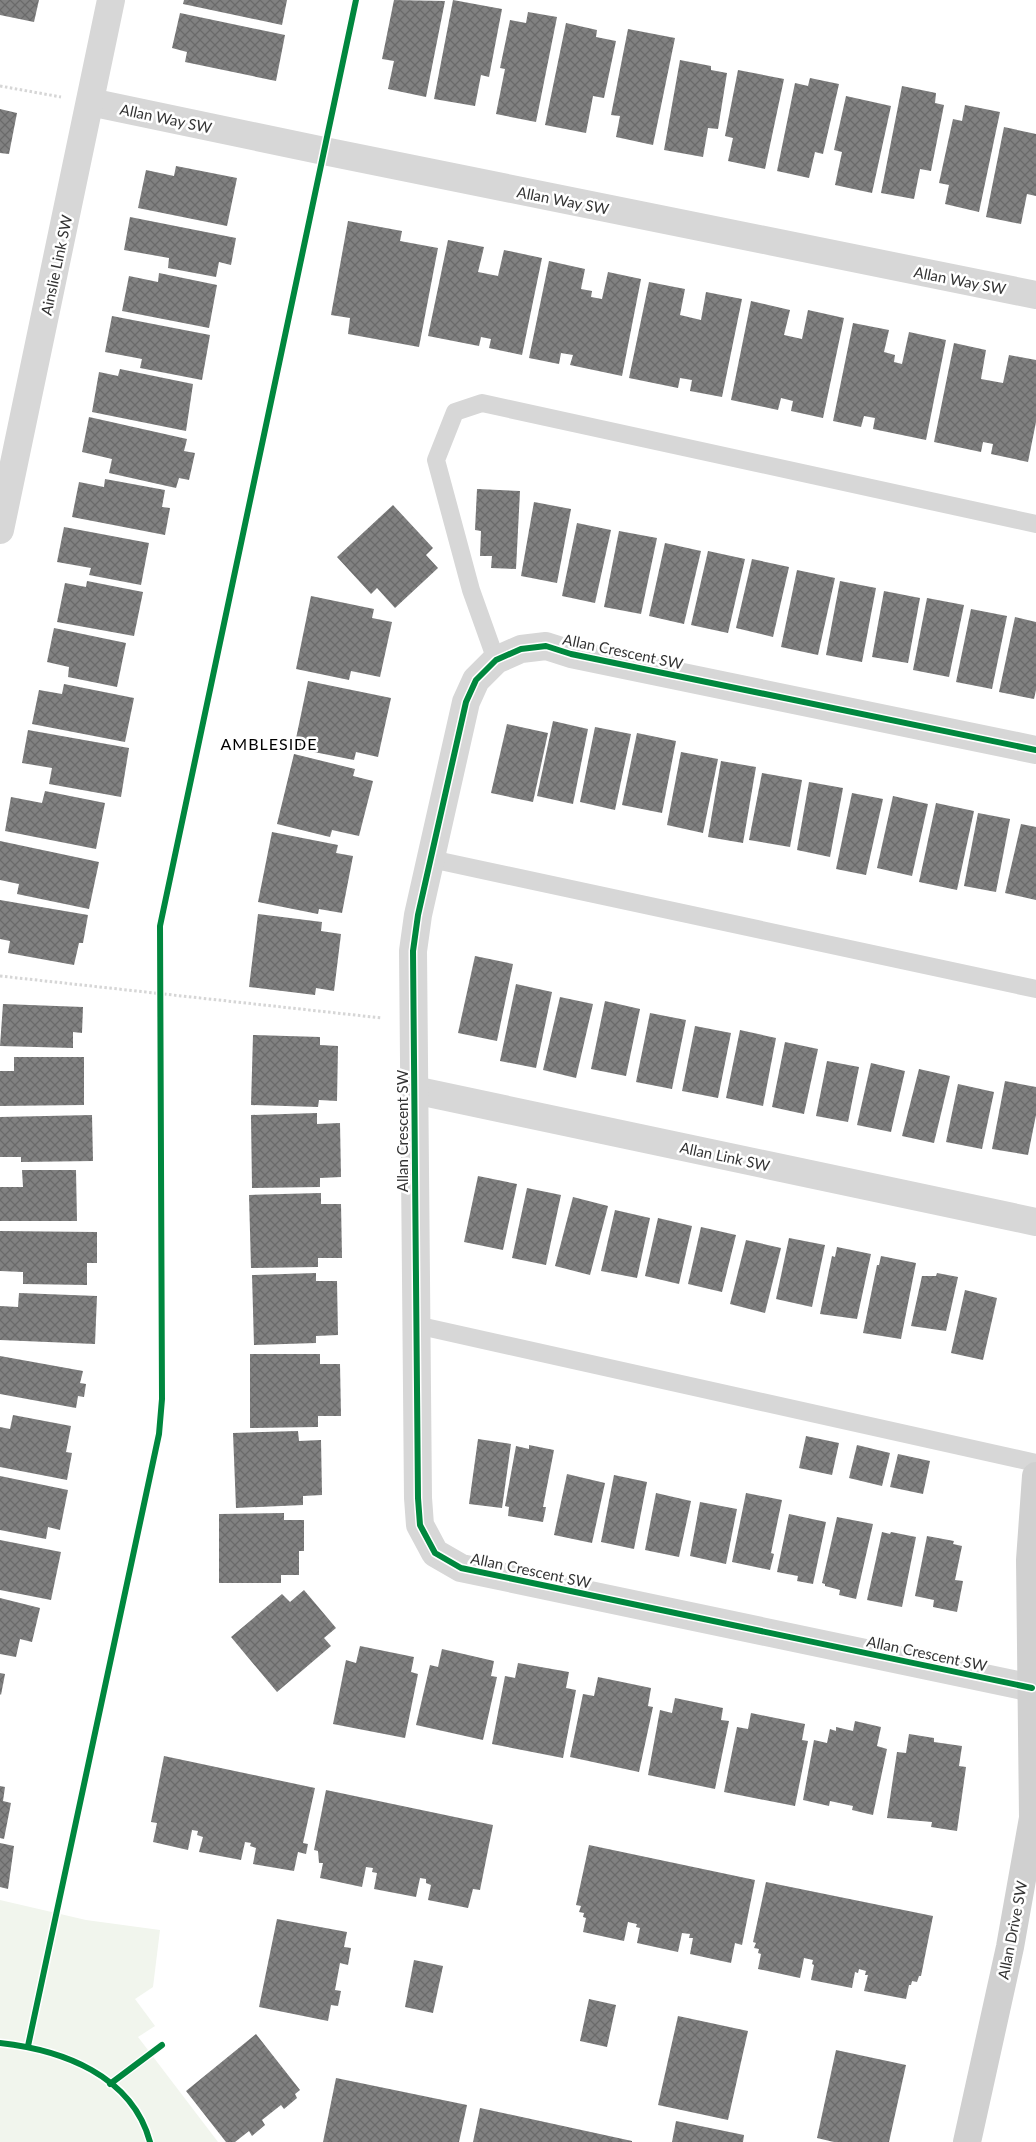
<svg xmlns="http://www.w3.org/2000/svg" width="1036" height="2142" font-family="Lato,sans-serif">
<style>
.green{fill:#f1f5ed}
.building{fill:url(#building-cross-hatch)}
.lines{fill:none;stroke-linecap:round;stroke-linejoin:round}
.path{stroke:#d6d6d6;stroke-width:3;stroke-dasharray:2.5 2.5;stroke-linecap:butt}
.lane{stroke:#d7d7d7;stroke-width:18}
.street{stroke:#d7d7d7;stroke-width:28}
.secondary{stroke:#d0d0d0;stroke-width:28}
.cycleway-casing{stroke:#fff;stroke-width:9}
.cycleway{stroke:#00873e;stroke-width:6}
.labels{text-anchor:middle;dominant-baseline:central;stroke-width:5;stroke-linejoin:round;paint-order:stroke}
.street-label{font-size:15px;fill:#333;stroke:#fff}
.neighbourhood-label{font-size:16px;letter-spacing:1px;fill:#000;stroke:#fff}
</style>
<defs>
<pattern id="building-cross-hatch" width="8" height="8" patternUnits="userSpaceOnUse" patternTransform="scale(1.25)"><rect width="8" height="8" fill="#818181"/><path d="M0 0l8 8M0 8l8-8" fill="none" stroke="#6a6a6a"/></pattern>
</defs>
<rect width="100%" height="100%" fill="#fff"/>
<!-- green -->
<path class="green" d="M 0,1900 L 86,1920 L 160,1930 L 153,1987 L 135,1999 L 155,2026 L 138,2037 L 218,2142 L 0,2142 Z"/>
<!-- building -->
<g class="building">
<path d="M 0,0 L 39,0 L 34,22 L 0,15 Z"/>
<path d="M 184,0 L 287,0 L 282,25 L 183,4 Z"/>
<path d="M 394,0 L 445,1 L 426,97 L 388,89 L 394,61 L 382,59 Z"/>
<path d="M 453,0 L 502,9 L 489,77 L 481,75 L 475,106 L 434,99 Z"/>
<path d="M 528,12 L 557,17 L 536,122 L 496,114 L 505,69 L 500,68 L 510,20 L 526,23 Z"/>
<path d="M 180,13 L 285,35 L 276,81 L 185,62 L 187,52 L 172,48 Z"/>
<path d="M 566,23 L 597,30 L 596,37 L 616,41 L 604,98 L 593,96 L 586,133 L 545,125 Z"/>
<path d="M 628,29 L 675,38 L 653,145 L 616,137 L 620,116 L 611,115 Z"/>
<path d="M 680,60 L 711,66 L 711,70 L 727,73 L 718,129 L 708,128 L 703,157 L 664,150 Z"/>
<path d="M 738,70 L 784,79 L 765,169 L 728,161 L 733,138 L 725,136 Z"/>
<path d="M 810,78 L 839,84 L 823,154 L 815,152 L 809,178 L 777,171 L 795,83 L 808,86 Z"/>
<path d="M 902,86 L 936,93 L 935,103 L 944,105 L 931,171 L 920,169 L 914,199 L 881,193 Z"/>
<path d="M 846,96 L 891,106 L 872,193 L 835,185 L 842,152 L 834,150 Z"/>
<path d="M 965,105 L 1000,112 L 979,212 L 945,204 L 949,185 L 939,183 L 953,119 L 962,121 Z"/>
<path d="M 0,109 L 17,113 L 9,154 L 0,153 Z"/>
<path d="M 1004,127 L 1036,134 L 1036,196 L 1027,194 L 1021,224 L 986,217 Z"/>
<path d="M 176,166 L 237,178 L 227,226 L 138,208 L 146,170 L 174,176 Z"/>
<path d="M 130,217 L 236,238 L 231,265 L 219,262 L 216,277 L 168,268 L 169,258 L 124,250 Z"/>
<path d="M 348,221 L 402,231 L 400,241 L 438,248 L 419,347 L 348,334 L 350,318 L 331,315 Z"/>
<path d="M 448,240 L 484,247 L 478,272 L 498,276 L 504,250 L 542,258 L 522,355 L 489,348 L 491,339 L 481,337 L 479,346 L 428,336 Z"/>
<path d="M 549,261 L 585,269 L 581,289 L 592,291 L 591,297 L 602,299 L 608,272 L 641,279 L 622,376 L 570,365 L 573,355 L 561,353 L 559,364 L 529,358 Z"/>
<path d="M 159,273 L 217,285 L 209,328 L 122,311 L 129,276 L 158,282 Z"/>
<path d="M 649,282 L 685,289 L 680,315 L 701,320 L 706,292 L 742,299 L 722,397 L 690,391 L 692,380 L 680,378 L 678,388 L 629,378 Z"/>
<path d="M 751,301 L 790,310 L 784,335 L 802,339 L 808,310 L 844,318 L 823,418 L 791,411 L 793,401 L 781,398 L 778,410 L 731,400 Z"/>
<path d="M 112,316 L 210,335 L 202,380 L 140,368 L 142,359 L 105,352 Z"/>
<path d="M 853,323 L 889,330 L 884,352 L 895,355 L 894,362 L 902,364 L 909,332 L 946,340 L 926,440 L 873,429 L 875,418 L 864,416 L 861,427 L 833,421 Z"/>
<path d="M 954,343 L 986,350 L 981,379 L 1003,383 L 1009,355 L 1036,360 L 1036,422 L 1028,462 L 991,454 L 993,444 L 983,442 L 981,452 L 934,442 Z"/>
<path d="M 120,369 L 193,384 L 186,431 L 92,412 L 99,372 L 118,376 Z"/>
<path d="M 89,417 L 187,439 L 184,451 L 195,453 L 189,480 L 179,478 L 176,488 L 109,473 L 112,459 L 82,452 Z"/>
<path d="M 105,479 L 165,490 L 162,507 L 170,508 L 165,535 L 72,517 L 79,482 L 104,487 Z"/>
<path d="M 477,489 L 520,491 L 516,569 L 491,568 L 492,556 L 480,556 L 481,531 L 475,530 Z"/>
<path d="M 534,502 L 571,509 L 557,583 L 521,576 Z"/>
<path d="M 393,505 L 433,548 L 426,555 L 438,568 L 395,608 L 377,588 L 371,594 L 337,557 Z"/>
<path d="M 577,523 L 611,530 L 595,603 L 562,596 Z"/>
<path d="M 64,527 L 149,543 L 141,585 L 89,575 L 91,568 L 57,562 Z"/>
<path d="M 619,531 L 657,538 L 641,614 L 604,607 Z"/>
<path d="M 665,543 L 701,551 L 684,624 L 649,616 Z"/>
<path d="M 708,551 L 745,559 L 728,633 L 691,625 Z"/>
<path d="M 752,559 L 789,567 L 773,637 L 736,628 Z"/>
<path d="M 797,570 L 835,578 L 818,655 L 781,647 Z"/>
<path d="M 87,581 L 143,592 L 134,636 L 57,622 L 65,583 L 86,587 Z"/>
<path d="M 840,581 L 876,588 L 862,662 L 826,655 Z"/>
<path d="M 884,591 L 920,598 L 908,663 L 872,657 Z"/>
<path d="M 311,596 L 374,609 L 372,618 L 392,622 L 380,677 L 351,671 L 349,680 L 296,669 Z"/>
<path d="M 927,598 L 964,605 L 949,677 L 913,670 Z"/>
<path d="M 971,609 L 1007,616 L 992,689 L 956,682 Z"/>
<path d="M 1015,617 L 1036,622 L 1036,690 L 1034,699 L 999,692 Z"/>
<path d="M 54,628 L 126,643 L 117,687 L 68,677 L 69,667 L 47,662 Z"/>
<path d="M 308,681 L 391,698 L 378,757 L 356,752 L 354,760 L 294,748 Z"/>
<path d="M 64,684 L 134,698 L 125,742 L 32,724 L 39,690 L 62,694 Z"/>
<path d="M 553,721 L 588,729 L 573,804 L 537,796 Z"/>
<path d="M 507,724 L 548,733 L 533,802 L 491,793 Z"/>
<path d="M 595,727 L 631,734 L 615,810 L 580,802 Z"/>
<path d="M 28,730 L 129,748 L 121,797 L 49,784 L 52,768 L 22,763 Z"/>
<path d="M 637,733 L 676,741 L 662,813 L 622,805 Z"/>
<path d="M 681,752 L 718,759 L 703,833 L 667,825 Z"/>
<path d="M 294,754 L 355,769 L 353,776 L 373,781 L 359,836 L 332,830 L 330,837 L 277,824 Z"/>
<path d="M 721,761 L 756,767 L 743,843 L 708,837 Z"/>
<path d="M 762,773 L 802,780 L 790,847 L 749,840 Z"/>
<path d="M 809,782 L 843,788 L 830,857 L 797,850 Z"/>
<path d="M 45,791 L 105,803 L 96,849 L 5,831 L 11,797 L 42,803 Z"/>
<path d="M 852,793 L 883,799 L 866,875 L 836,869 Z"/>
<path d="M 893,796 L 928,804 L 912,876 L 877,868 Z"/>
<path d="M 936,803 L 974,811 L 957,890 L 919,882 Z"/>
<path d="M 978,813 L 1010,819 L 996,892 L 964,886 Z"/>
<path d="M 1021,824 L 1036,827 L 1036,900 L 1005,893 Z"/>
<path d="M 272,832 L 338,845 L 336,853 L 353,856 L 342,913 L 319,909 L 318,914 L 258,902 Z"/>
<path d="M 0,841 L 99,862 L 89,909 L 17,894 L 19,884 L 0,880 Z"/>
<path d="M 0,900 L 88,915 L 83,943 L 79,943 L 74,965 L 8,953 L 10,941 L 0,939 Z"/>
<path d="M 258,914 L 322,922 L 321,931 L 341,934 L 334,991 L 316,988 L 315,995 L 249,987 Z"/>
<path d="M 475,956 L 513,964 L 497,1041 L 458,1033 Z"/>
<path d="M 516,984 L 552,992 L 536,1068 L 500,1061 Z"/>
<path d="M 560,997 L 593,1004 L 576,1078 L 543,1070 Z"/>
<path d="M 605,1001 L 640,1009 L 626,1076 L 591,1069 Z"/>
<path d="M 3,1004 L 83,1007 L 82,1033 L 73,1032 L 73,1048 L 0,1046 Z"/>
<path d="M 650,1013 L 686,1020 L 672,1089 L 636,1082 Z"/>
<path d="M 695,1026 L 731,1033 L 718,1098 L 682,1091 Z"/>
<path d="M 740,1030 L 776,1038 L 763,1106 L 726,1098 Z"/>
<path d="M 253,1035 L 320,1037 L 320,1045 L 338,1046 L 337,1101 L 319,1100 L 318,1107 L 251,1105 Z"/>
<path d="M 785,1042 L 818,1049 L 804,1114 L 772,1107 Z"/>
<path d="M 14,1057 L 84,1057 L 84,1105 L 0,1106 L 0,1071 L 14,1071 Z"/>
<path d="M 827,1061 L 859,1067 L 848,1122 L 816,1116 Z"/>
<path d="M 871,1063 L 905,1071 L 891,1132 L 857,1125 Z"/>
<path d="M 919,1069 L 950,1076 L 934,1143 L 902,1136 Z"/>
<path d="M 1005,1081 L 1036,1087 L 1036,1115 L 1028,1155 L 992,1149 Z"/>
<path d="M 958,1084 L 994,1092 L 982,1149 L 946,1142 Z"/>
<path d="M 317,1113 L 317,1124 L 340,1123 L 341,1177 L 320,1178 L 320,1187 L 252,1188 L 251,1115 Z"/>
<path d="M 92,1115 L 93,1161 L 21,1162 L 21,1157 L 0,1157 L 0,1117 Z"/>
<path d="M 22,1170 L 76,1170 L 77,1221 L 0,1221 L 0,1187 L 23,1187 Z"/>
<path d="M 478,1176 L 517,1184 L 503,1250 L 464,1242 Z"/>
<path d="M 527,1188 L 561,1195 L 546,1265 L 512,1258 Z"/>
<path d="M 321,1193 L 321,1204 L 341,1204 L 342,1258 L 318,1258 L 318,1267 L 251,1268 L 249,1195 Z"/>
<path d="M 573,1197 L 608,1206 L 590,1275 L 555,1266 Z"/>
<path d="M 615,1210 L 650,1218 L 637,1278 L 601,1271 Z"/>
<path d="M 658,1218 L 692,1226 L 679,1284 L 645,1276 Z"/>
<path d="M 701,1227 L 736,1235 L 722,1292 L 688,1284 Z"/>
<path d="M 0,1231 L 97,1232 L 97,1263 L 87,1263 L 87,1285 L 23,1284 L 23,1272 L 0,1271 Z"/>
<path d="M 789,1238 L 825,1245 L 812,1307 L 776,1299 Z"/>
<path d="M 746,1240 L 781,1248 L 765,1313 L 730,1304 Z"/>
<path d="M 837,1247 L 871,1254 L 857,1319 L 820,1314 L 832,1256 L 835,1257 Z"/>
<path d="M 881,1256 L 916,1263 L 901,1339 L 863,1333 L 877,1265 L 879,1265 Z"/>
<path d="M 316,1273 L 316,1281 L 337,1281 L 338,1335 L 316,1336 L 316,1343 L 254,1345 L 252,1275 Z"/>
<path d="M 937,1273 L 958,1277 L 946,1331 L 911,1326 L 922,1276 L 936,1276 Z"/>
<path d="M 965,1290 L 997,1298 L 983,1360 L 951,1353 Z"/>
<path d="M 19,1293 L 97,1296 L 95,1344 L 0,1340 L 0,1306 L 18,1307 Z"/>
<path d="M 250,1354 L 320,1354 L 320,1364 L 340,1364 L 341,1416 L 318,1416 L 318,1427 L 250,1428 Z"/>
<path d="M 0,1356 L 83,1371 L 80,1383 L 86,1384 L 84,1397 L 78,1396 L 76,1408 L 0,1394 Z"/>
<path d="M 13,1415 L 71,1426 L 66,1452 L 72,1453 L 67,1480 L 0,1467 L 0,1427 L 10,1429 Z"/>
<path d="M 298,1431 L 299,1441 L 321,1440 L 322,1495 L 303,1496 L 303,1505 L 236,1508 L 233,1433 Z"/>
<path d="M 806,1436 L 839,1443 L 832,1475 L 799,1468 Z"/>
<path d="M 478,1439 L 511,1444 L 502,1508 L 469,1504 Z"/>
<path d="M 529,1445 L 554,1450 L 543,1507 L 546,1507 L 543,1522 L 508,1516 L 509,1507 L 505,1506 L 516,1446 L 529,1449 Z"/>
<path d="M 857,1445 L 890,1453 L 882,1486 L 849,1478 Z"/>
<path d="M 898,1454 L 930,1461 L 923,1494 L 890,1487 Z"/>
<path d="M 567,1474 L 605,1483 L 592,1543 L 554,1535 Z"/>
<path d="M 614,1475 L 647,1482 L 634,1549 L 601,1542 Z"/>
<path d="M 0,1476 L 68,1490 L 60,1530 L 48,1527 L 46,1539 L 0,1530 Z"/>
<path d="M 656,1493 L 691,1501 L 679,1557 L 645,1550 Z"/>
<path d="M 746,1493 L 782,1500 L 771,1553 L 774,1554 L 770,1570 L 732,1562 Z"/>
<path d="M 700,1502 L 737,1509 L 726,1564 L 690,1556 Z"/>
<path d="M 284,1513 L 284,1520 L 304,1520 L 304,1551 L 299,1551 L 299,1575 L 281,1575 L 281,1583 L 219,1583 L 219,1514 Z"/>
<path d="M 789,1514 L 826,1522 L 813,1584 L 797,1581 L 798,1576 L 777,1572 Z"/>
<path d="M 837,1517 L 873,1524 L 856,1599 L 839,1595 L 840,1590 L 825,1586 L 825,1584 L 822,1583 Z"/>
<path d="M 882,1532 L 890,1534 L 891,1532 L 916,1537 L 902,1607 L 867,1600 Z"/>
<path d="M 927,1536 L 954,1541 L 953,1544 L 962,1546 L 955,1580 L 963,1581 L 957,1612 L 933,1607 L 934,1600 L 915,1596 Z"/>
<path d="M 0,1540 L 61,1552 L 51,1600 L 0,1590 Z"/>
<path d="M 304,1590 L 336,1628 L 324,1638 L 331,1646 L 277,1692 L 231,1637 L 282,1594 L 290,1602 Z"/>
<path d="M 0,1598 L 40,1608 L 32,1642 L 20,1639 L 16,1657 L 0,1654 Z"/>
<path d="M 360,1646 L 414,1657 L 411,1672 L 418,1674 L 405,1738 L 333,1724 L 346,1660 L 356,1663 Z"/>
<path d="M 442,1649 L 494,1661 L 491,1676 L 497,1677 L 483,1740 L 416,1725 L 430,1665 L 438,1667 Z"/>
<path d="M 518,1663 L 569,1672 L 566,1688 L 576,1690 L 563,1758 L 492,1744 L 505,1676 L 515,1678 Z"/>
<path d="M 0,1673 L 5,1674 L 1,1695 L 0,1694 Z"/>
<path d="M 598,1677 L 651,1688 L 648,1706 L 653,1707 L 639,1772 L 570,1757 L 583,1694 L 594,1696 Z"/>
<path d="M 675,1698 L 723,1708 L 721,1720 L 729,1721 L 715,1789 L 648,1775 L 660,1710 L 672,1713 Z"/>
<path d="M 751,1713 L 805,1724 L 802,1740 L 808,1741 L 795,1806 L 724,1792 L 737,1727 L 748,1729 Z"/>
<path d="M 855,1721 L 881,1727 L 877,1746 L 887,1749 L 873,1815 L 852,1810 L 853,1806 L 830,1801 L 829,1806 L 803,1800 L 814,1740 L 827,1743 L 830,1729 L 836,1731 L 836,1727 L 853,1731 Z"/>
<path d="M 909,1734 L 934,1738 L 934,1742 L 962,1746 L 959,1766 L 966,1767 L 957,1831 L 931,1827 L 932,1822 L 887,1818 L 897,1752 L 906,1753 Z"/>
<path d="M 164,1756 L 315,1788 L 303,1843 L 308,1844 L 306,1854 L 298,1852 L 294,1871 L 253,1864 L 256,1848 L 250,1846 L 251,1843 L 245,1842 L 241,1860 L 199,1852 L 203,1837 L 197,1835 L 198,1831 L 192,1830 L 188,1850 L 153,1842 L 157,1823 L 151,1822 Z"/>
<path d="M 0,1786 L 5,1787 L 3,1801 L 11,1803 L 4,1839 L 0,1838 Z"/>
<path d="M 326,1790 L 493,1825 L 480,1890 L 473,1889 L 468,1908 L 428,1900 L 431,1885 L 426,1883 L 426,1879 L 420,1878 L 416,1897 L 374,1889 L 377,1873 L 372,1872 L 373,1868 L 366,1867 L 362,1887 L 320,1878 L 323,1863 L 319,1863 L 318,1851 L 314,1850 Z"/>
<path d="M 0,1843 L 14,1846 L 8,1889 L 0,1887 Z"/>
<path d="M 589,1845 L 755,1880 L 742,1945 L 735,1943 L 731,1963 L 690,1954 L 693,1938 L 689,1938 L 690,1934 L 682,1933 L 678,1952 L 637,1943 L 640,1928 L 636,1927 L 637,1924 L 628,1922 L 624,1941 L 583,1932 L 586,1918 L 583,1917 L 584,1913 L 579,1912 L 581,1906 L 576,1905 Z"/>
<path d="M 766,1882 L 933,1916 L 921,1976 L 919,1976 L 917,1982 L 912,1981 L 911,1985 L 909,1985 L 906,1999 L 864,1991 L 868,1975 L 865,1975 L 866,1971 L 859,1969 L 858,1973 L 855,1972 L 852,1988 L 811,1980 L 814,1965 L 812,1964 L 813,1960 L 804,1958 L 800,1978 L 758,1969 L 761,1954 L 758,1953 L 759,1949 L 754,1948 L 756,1943 L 753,1942 Z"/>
<path d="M 277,1919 L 347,1932 L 344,1947 L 351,1948 L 348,1965 L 340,1963 L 335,1990 L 341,1991 L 338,2006 L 331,2005 L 328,2021 L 259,2007 Z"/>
<path d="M 414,1960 L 443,1966 L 433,2013 L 405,2007 Z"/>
<path d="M 589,1999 L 616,2005 L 607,2047 L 580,2041 Z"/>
<path d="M 678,2016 L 748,2031 L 728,2120 L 658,2105 Z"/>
<path d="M 256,2034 L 300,2090 L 295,2094 L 297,2098 L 284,2109 L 281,2105 L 262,2120 L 265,2125 L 252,2136 L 249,2131 L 235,2142 L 226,2142 L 186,2091 Z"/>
<path d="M 836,2050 L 906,2065 L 889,2142 L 834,2142 L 817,2138 Z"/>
<path d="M 336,2078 L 467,2105 L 459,2142 L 323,2142 Z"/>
<path d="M 480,2108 L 632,2141 L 632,2142 L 473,2142 Z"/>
<path d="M 676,2121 L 744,2135 L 743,2142 L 672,2142 Z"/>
</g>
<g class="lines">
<!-- path -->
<g class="path">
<path d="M 0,86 L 61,97"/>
<path d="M 0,976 L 382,1018"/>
</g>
<!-- lane -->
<g class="lane">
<path d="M 496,660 L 471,590 L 436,460 L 455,412 L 482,403 L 1036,524"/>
<path d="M 431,859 L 1036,989"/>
<path d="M 416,1325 L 1036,1463"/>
</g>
<!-- street -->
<g class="street">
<path d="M 90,102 L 324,151 L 1036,295"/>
<path d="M 0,530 L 111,0"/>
<path d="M 414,1090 L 1036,1222"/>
<path d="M 1032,1688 L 461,1568 L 435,1553 L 420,1525 L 418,1498 L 413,951 L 418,915 L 466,702 L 476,680 L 496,660 L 521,649 L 546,646 L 571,654 L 1036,750"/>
</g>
<!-- secondary -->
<path class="secondary" d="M 967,2142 L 1010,1947 L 1033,1818 L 1030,1560 L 1036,1476"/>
<!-- cycleway casing -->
<g class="cycleway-casing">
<g id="cycleway">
<path d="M 1032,1688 L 461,1568 L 435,1553 L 420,1525 L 418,1498 L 413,951 L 418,915 L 466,702 L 476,680 L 496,660 L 521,649 L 546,646 L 571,654 L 1036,750"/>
<path d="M 0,2043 C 62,2050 132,2075 150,2142"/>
<path d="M 28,2046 L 159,1434 L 162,1399 L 160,926 L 356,0"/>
<path d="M 110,2084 L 162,2045"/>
</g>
</g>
<!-- cycleway -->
<use href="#cycleway" class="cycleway"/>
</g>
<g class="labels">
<!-- street labels -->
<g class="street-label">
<text transform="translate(166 118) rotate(12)">Allan Way SW</text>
<text transform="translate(563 200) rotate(11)">Allan Way SW</text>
<text transform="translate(56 265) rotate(-78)">Ainslie Link SW</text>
<text transform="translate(960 280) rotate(11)">Allan Way SW</text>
<text transform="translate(623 651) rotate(12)">Allan Crescent SW</text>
<text transform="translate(402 1131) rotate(-90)">Allan Crescent SW</text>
<text transform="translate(725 1156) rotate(12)">Allan Link SW</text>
<text transform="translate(531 1570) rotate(12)">Allan Crescent SW</text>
<text transform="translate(927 1653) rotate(12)">Allan Crescent SW</text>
<text transform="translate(1012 1930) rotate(-79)">Allan Drive SW</text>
</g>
<!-- neighbourhood labels -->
<g class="neighbourhood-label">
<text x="269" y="743">AMBLESIDE</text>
</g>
</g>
</svg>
